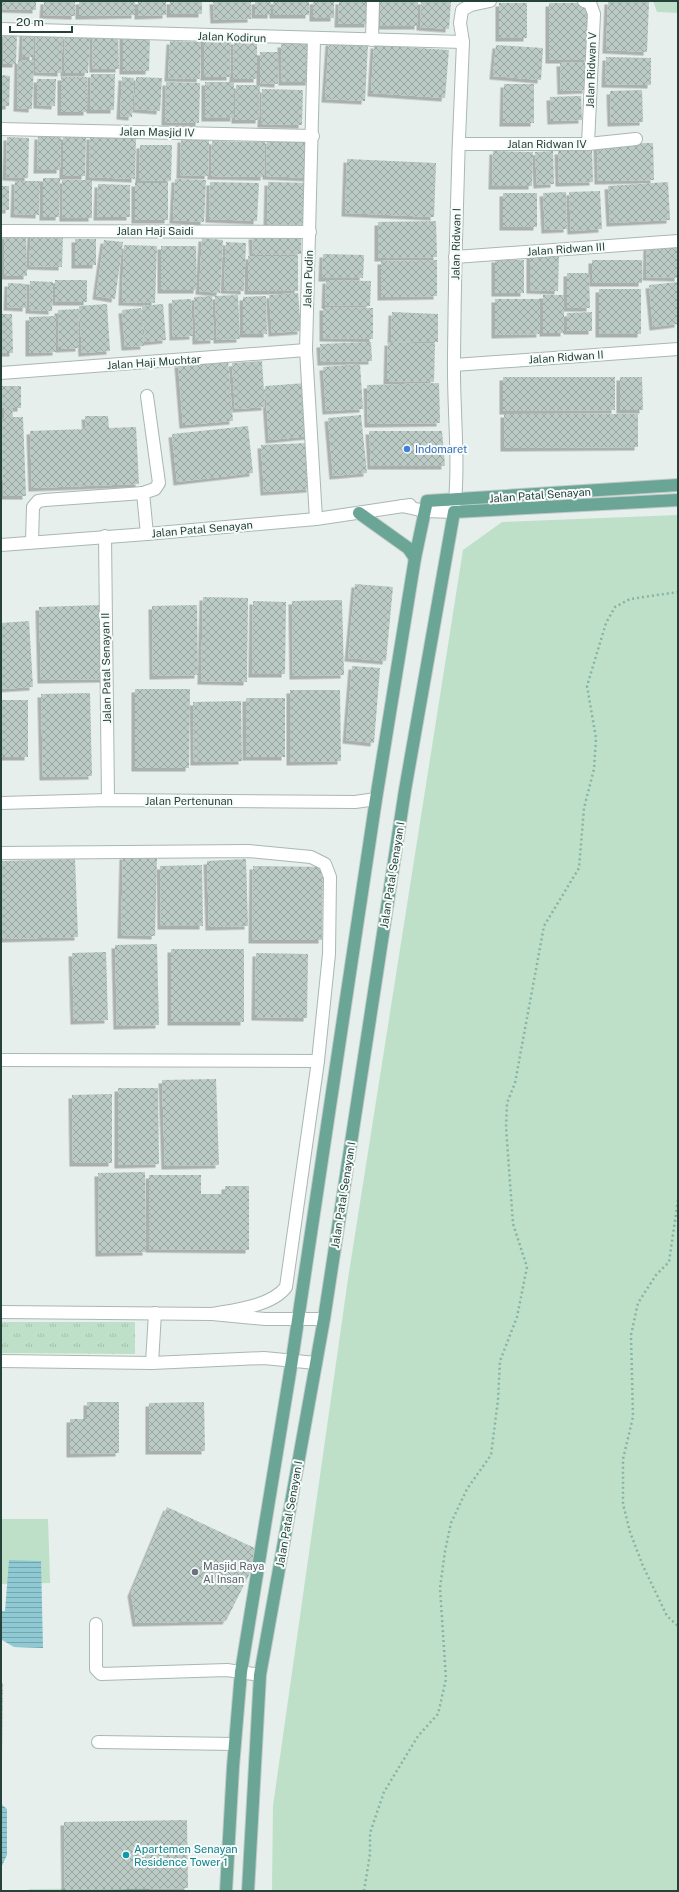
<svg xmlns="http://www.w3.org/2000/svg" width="679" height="1892" font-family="'Public Sans',sans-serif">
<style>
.grass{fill:#bfe0c8}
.park{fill:url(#park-tufts)}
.water{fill:url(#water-rules)}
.building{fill:url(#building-cross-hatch);filter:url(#shadow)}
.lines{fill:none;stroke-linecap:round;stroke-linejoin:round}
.minor-casing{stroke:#a8b8b2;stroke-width:14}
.major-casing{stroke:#c2cac8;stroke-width:14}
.path{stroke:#86b3a5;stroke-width:2.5;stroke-dasharray:2 3;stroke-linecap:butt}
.minor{stroke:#fff;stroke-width:12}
.major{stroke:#6aa596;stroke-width:12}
.shop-dot{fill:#3f7fe0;stroke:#f7fbf9;stroke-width:1.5}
.worship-dot{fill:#6b7280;stroke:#f7fbf9;stroke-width:1.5}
.culture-dot{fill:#0f9aa8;stroke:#f7fbf9;stroke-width:1.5}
.labels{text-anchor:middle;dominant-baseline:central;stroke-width:4;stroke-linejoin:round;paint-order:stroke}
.street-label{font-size:11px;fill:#24423a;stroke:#f7fbf9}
.shop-label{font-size:11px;fill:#366cbe;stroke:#f7fbf9;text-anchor:start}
.worship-label{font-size:11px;fill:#5b616d;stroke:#f7fbf9;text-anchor:start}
.culture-label{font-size:11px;fill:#0d838f;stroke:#f7fbf9;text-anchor:start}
</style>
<defs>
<pattern id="park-tufts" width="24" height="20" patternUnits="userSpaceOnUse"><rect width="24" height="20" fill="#bfe0c8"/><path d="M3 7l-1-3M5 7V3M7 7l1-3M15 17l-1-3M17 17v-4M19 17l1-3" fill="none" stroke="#a4c1ad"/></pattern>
<pattern id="water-rules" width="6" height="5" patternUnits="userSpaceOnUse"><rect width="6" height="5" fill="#8ec9d4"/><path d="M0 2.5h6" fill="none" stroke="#74a5ad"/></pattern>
<pattern id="building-cross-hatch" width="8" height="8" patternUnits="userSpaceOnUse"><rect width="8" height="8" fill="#bbcac4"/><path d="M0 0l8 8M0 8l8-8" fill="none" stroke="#98a6a0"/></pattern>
<filter id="shadow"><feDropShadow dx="-3.5" dy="3.5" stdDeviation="0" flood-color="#0004"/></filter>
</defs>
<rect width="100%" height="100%" fill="#e6efeb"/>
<!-- grass -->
<g class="grass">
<path d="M 653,1 L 678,1 L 678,13 L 657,12 Z"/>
<path d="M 678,515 L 678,1891 L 272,1891 L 273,1806 L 348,1279 L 463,550 L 502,522 Z"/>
<path d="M 1,1519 L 48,1519 L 50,1583 L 1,1584 Z"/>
</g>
<!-- park -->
<g class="park">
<path d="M 1,1322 L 135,1322 L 135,1354 L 1,1353 Z"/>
<path d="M 150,1888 L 149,1891 L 29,1891 L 29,1889 Z"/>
</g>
<!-- water -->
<g class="water">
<path d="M 9,1560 L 41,1561 L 43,1648 L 14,1647 L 2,1640 L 1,1611 L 5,1611 Z"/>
<path d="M 1,1804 L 7,1809 L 7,1855 L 1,1868 Z"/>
</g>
<!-- building -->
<g class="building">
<path d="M 1,1 L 36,1 L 36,10 L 1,9 Z"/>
<path d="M 44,1 L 75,1 L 75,16 L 43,15 Z"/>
<path d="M 79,1 L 135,1 L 135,15 L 79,16 Z"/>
<path d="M 138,1 L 166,1 L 166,15 L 138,16 Z"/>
<rect x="170" y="1" width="32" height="13"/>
<path d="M 213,1 L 251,1 L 251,19 L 214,20 Z"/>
<rect x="255" y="1" width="16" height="14"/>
<rect x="273" y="1" width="36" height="14"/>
<rect x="313" y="1" width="21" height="17"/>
<path d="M 339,1 L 368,1 L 368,24 L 338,24 Z"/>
<rect x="380" y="1" width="38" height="25"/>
<path d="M 421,1 L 451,1 L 449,29 L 420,27 Z"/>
<path d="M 608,1 L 649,2 L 647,52 L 606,50 Z"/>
<rect x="499" y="3" width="28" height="35"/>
<rect x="549" y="3" width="39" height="57"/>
<path d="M 23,32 L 34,33 L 33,57 L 22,57 Z"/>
<path d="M 4,33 L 17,33 L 16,64 L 3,64 Z"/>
<path d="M 36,33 L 63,34 L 61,73 L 35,72 Z"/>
<path d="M 118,33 L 119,69 L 93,69 L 92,34 Z"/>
<path d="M 65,35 L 90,36 L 88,73 L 64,73 Z"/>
<path d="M 123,35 L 150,36 L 149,71 L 123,71 Z"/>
<path d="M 204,37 L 231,38 L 230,77 L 204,77 Z"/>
<path d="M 170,41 L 201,42 L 200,79 L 168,78 Z"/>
<path d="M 234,41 L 257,41 L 257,79 L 233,79 Z"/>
<path d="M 329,42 L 368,44 L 365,101 L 325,99 Z"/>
<path d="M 281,44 L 309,44 L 309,82 L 282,82 Z"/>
<path d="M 374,45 L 449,50 L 445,98 L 371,93 Z"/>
<path d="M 496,45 L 543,48 L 541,80 L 493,76 Z"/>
<path d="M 260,52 L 278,52 L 278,84 L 260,83 Z"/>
<path d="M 606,57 L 651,58 L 651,85 L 605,84 Z"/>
<path d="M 18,60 L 34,60 L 32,109 L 17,108 Z"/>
<path d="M 585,62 L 586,90 L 561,91 L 560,63 Z"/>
<path d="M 91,74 L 115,74 L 114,110 L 90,110 Z"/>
<path d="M 1,75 L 10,76 L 9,106 L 1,106 Z"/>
<rect x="61" y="77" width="26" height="35"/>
<path d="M 122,77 L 134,78 L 132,117 L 120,116 Z"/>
<path d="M 136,77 L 162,78 L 160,111 L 134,109 Z"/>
<path d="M 37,79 L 56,79 L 55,106 L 37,105 Z"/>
<path d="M 166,82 L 200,83 L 199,123 L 165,122 Z"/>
<rect x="205" y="82" width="29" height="36"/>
<path d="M 504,84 L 534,84 L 534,123 L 503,123 Z"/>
<path d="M 236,85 L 260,85 L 259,120 L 235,120 Z"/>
<path d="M 262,89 L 303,90 L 302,125 L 261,124 Z"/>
<path d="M 642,90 L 643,122 L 611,123 L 610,91 Z"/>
<path d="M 581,96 L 582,120 L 551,121 L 550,97 Z"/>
<path d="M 38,136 L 61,136 L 60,170 L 37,170 Z"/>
<path d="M 63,136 L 86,137 L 85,176 L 63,176 Z"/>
<path d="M 90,136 L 136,137 L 135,179 L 89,177 Z"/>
<path d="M 7,137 L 29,138 L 28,178 L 6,177 Z"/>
<path d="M 181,139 L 209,140 L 208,176 L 180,175 Z"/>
<path d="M 267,140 L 312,142 L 311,178 L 266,176 Z"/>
<path d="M 212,141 L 265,142 L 264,177 L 211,176 Z"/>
<path d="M 653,143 L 654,180 L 598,181 L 597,144 Z"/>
<path d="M 140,145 L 172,145 L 171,181 L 139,180 Z"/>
<path d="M 592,150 L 593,182 L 559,183 L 558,151 Z"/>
<path d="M 493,151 L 533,152 L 532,186 L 492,186 Z"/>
<path d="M 553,151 L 554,184 L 537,185 L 535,152 Z"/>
<path d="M 347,159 L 436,163 L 434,217 L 345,213 Z"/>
<path d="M 43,178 L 60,178 L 59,217 L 43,217 Z"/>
<path d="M 175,179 L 206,180 L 204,222 L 173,220 Z"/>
<path d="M 62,180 L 92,180 L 92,218 L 63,218 Z"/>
<path d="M 15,181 L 40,181 L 39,215 L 14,214 Z"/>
<path d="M 210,182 L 259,183 L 257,221 L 209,219 Z"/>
<path d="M 268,182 L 310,183 L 309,225 L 267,224 Z"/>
<path d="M 668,182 L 670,220 L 610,223 L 608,186 Z"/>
<rect x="135" y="183" width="33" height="37"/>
<path d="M 98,184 L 130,185 L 130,217 L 97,217 Z"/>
<rect x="1" y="186" width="8" height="24"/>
<path d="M 600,191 L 602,229 L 571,231 L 569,192 Z"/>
<path d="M 566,192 L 567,229 L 545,230 L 543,193 Z"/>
<rect x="503" y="193" width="34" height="34"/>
<path d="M 436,221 L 437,257 L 378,258 L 378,222 Z"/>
<path d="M 31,233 L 63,234 L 62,267 L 29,266 Z"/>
<path d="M 26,234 L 27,276 L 4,276 L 4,235 Z"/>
<path d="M 301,235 L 301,254 L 253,255 L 252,236 Z"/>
<path d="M 202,238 L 223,240 L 220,293 L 199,291 Z"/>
<rect x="75" y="239" width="21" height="26"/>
<path d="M 104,240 L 123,242 L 115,299 L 96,296 Z"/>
<path d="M 226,242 L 246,243 L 244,291 L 224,290 Z"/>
<path d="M 124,245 L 157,246 L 155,303 L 122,302 Z"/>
<path d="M 678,245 L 678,278 L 646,277 L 647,246 Z"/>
<path d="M 161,246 L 196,246 L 197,290 L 161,290 Z"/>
<path d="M 323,254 L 364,255 L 363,278 L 322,278 Z"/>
<path d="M 530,255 L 559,255 L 558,291 L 530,290 Z"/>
<rect x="248" y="256" width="50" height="35"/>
<path d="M 495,259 L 524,260 L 524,293 L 495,293 Z"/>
<path d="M 437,260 L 437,296 L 381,297 L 381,261 Z"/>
<rect x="592" y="260" width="50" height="23"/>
<path d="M 567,273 L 589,273 L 590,308 L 567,308 Z"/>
<rect x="55" y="280" width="32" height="22"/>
<path d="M 326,280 L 371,281 L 370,306 L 325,305 Z"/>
<path d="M 30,281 L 53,282 L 52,311 L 29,310 Z"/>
<path d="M 678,282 L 678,324 L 653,327 L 649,285 Z"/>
<path d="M 8,283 L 27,284 L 26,308 L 7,307 Z"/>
<rect x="599" y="289" width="42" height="45"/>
<path d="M 298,293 L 301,331 L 272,333 L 269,295 Z"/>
<path d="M 238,295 L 240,339 L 217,340 L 215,296 Z"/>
<rect x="543" y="295" width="21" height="38"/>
<path d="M 212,296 L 214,340 L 196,341 L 194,297 Z"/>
<path d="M 266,296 L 267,334 L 243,334 L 243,297 Z"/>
<path d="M 191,299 L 193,336 L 173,337 L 172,300 Z"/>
<path d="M 495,299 L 540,299 L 540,334 L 495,335 Z"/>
<path d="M 107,304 L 110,351 L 82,353 L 79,306 Z"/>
<path d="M 163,304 L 166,340 L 145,342 L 142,306 Z"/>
<path d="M 323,307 L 373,308 L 373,339 L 323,338 Z"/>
<path d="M 141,308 L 144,346 L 125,347 L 122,310 Z"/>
<path d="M 78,309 L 79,348 L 59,349 L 58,310 Z"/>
<path d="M 392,312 L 438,314 L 438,342 L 391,341 Z"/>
<path d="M 592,312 L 592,331 L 567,331 L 567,313 Z"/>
<path d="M 1,314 L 12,314 L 13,353 L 1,353 Z"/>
<path d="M 56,316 L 56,352 L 29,353 L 29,317 Z"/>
<path d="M 371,342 L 372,361 L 321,362 L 320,344 Z"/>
<path d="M 388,342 L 435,344 L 434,382 L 387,381 Z"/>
<path d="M 228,360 L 233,421 L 183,425 L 178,364 Z"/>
<path d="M 262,361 L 265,407 L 235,409 L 232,363 Z"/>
<path d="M 360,364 L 363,409 L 326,411 L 323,367 Z"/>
<path d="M 503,377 L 615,377 L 615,410 L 503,411 Z"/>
<path d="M 620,377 L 642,377 L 643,410 L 620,410 Z"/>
<path d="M 306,383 L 310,436 L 269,440 L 265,386 Z"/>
<path d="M 439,383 L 440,423 L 368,424 L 367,385 Z"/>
<path d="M 1,386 L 21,386 L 21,408 L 12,408 L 13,417 L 23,417 L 26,496 L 4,496 L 1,452 L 1,418 L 4,418 L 4,408 L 1,408 Z"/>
<path d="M 504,414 L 638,414 L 638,447 L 504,448 Z"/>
<path d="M 361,415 L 367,473 L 333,476 L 328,418 Z"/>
<path d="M 85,416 L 108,416 L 109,428 L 136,427 L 139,484 L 32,488 L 30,431 L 86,429 Z"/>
<path d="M 248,426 L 253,473 L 177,482 L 172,434 Z"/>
<path d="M 369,431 L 442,431 L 445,466 L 371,466 Z"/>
<path d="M 308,443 L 310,489 L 264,492 L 261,445 Z"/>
<path d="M 355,584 L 393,587 L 386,661 L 348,658 Z"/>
<path d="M 203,597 L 248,598 L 247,682 L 201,681 Z"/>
<path d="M 342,600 L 344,675 L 293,676 L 292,601 Z"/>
<path d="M 253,601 L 286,602 L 285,674 L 252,674 Z"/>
<path d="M 101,605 L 104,679 L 41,680 L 39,607 Z"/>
<path d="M 197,605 L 198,675 L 153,676 L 152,606 Z"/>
<path d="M 29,621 L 33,687 L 1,689 L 1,623 Z"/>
<path d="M 352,666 L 380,668 L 374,743 L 346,740 Z"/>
<path d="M 135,689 L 190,689 L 189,768 L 135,768 Z"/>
<path d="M 290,690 L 340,690 L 341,761 L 290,762 Z"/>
<path d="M 90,693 L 92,776 L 43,777 L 41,694 Z"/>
<rect x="246" y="698" width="39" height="59"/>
<rect x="1" y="700" width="27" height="57"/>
<path d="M 241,701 L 242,761 L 194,762 L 193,702 Z"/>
<path d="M 123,856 L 157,857 L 155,936 L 121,935 Z"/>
<path d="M 75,859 L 78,937 L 1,939 L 1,861 Z"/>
<path d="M 246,859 L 248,926 L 209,927 L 207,861 Z"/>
<path d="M 202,865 L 203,926 L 161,926 L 160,866 Z"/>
<path d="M 253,866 L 323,867 L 322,940 L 252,940 Z"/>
<path d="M 157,944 L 159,1025 L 117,1026 L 115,945 Z"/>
<rect x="171" y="949" width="73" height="73"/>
<path d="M 106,952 L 108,1020 L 74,1021 L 72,953 Z"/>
<path d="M 256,953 L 308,954 L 307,1018 L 255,1017 Z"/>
<path d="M 216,1079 L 219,1165 L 165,1166 L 162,1080 Z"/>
<path d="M 118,1088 L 158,1088 L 159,1164 L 118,1165 Z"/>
<path d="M 112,1094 L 112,1163 L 73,1163 L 72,1095 Z"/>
<path d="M 145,1172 L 146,1252 L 99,1253 L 98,1173 Z"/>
<path d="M 149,1175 L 201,1175 L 201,1194 L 225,1194 L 225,1186 L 249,1186 L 249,1250 L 149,1249 Z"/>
<path d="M 87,1402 L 119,1402 L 119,1453 L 70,1454 L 70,1419 L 87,1419 Z"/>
<path d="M 204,1402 L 205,1451 L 149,1451 L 149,1403 Z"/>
<path d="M 167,1507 L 261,1551 L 226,1621 L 136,1623 L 131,1593 Z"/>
<path d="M 1,1683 L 3,1683 L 2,1761 L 1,1761 Z"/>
<path d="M 187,1820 L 188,1888 L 65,1890 L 64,1822 Z"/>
</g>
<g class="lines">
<!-- minor casing -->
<g class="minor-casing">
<g id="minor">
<path d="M 584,1 L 590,3 L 594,14 L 588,144"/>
<path d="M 1,29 L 463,42"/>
<path d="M 314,39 L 306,350 L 316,519"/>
<path d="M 372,40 L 373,1"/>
<path d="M 1,129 L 313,136"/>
<path d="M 459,144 L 588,144 L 636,139"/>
<path d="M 1,231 L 310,232"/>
<path d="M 455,257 L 678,241"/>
<path d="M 454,365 L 678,349"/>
<path d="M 1,373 L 306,350"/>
<path d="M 143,493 L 155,489 L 159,483 L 147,396"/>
<path d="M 402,506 L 425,511 L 454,512 C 460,460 453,409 454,357 C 455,252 458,147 463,42 L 460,23 L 462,10 L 471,5 L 490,1"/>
<path d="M 105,536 L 108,800"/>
<path d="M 32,542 L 33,507 L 38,501 L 45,500 L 143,493 L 147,534"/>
<path d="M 1,545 L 147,534 L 316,519 L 410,505"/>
<path d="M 1,803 L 108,800 L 355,802 L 376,799"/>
<path d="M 1,853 L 249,851 L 311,857 L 325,864 L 330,877 L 329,954 L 318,1061 L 286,1287 C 272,1306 234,1310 212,1314"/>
<path d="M 1,1060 L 318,1061"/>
<path d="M 1,1312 L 212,1314 L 265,1319 L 324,1319"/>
<path d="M 1,1361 L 152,1363 L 264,1358 L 316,1363"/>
<path d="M 152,1363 L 155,1313"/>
<path d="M 96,1624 L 96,1669 L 101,1674 L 227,1670 L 260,1675"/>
<path d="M 98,1742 L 235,1744"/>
</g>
</g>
<!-- major casing -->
<g class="major-casing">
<g id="major">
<path d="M 359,513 L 408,548 L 415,558"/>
<path d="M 226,1891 L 233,1767 L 241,1672 L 292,1360 L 376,799 L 415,558 L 427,501 L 678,485"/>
<path d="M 248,1891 L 260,1675 L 324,1319 L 405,790 L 454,512 L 678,500"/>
</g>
</g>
<!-- path -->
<g class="path">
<path d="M 678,1200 L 669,1262 L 656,1275 L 638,1303 L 631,1335 L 633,1417 L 623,1459 L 623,1504 L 630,1532 L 643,1566 L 667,1616 L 678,1626"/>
<path d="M 364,1891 L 370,1854 L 370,1833 L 384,1792 L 418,1736 L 438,1714 L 446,1679 L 440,1588 L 445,1551 L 451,1523 L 467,1489 L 491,1455 L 498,1400 L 500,1361 L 517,1317 L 527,1267 L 513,1224 L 506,1127 L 507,1103 L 515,1083 L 544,926 L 579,868 L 584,808 L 594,769 L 596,738 L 587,686 L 606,623 L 615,607 L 630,599 L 678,592"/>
</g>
<!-- minor -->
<use href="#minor" class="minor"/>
<!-- major -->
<use href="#major" class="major"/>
</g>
<!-- markers -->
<circle class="shop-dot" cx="407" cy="449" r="4"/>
<circle class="worship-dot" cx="195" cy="1572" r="4"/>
<circle class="culture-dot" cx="126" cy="1855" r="4"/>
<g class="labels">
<!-- street labels -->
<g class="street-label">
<text transform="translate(232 37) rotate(2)">Jalan Kodirun</text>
<text transform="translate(591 70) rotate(-88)">Jalan Ridwan V</text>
<text transform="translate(157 132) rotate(1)">Jalan Masjid IV</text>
<text x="547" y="144">Jalan Ridwan IV</text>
<text x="155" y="231">Jalan Haji Saidi</text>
<text transform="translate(456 244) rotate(-89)">Jalan Ridwan I</text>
<text transform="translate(566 249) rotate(-4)">Jalan Ridwan III</text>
<text transform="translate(308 279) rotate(-88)">Jalan Pudin</text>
<text transform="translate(566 357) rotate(-4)">Jalan Ridwan II</text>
<text transform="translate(154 362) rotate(-4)">Jalan Haji Muchtar</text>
<text transform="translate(540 495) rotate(-4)">Jalan Patal Senayan</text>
<text transform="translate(202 529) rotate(-5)">Jalan Patal Senayan</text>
<text transform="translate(106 668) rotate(-91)">Jalan Patal Senayan II</text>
<text x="189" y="801">Jalan Pertenunan</text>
<text transform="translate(392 875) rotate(-81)">Jalan Patal Senayan I</text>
<text transform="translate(343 1195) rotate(-81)">Jalan Patal Senayan I</text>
<text transform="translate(289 1514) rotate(-80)">Jalan Patal Senayan I</text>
</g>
<!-- shop labels -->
<g class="shop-label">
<text x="415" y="449">Indomaret</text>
</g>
<!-- worship labels -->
<g class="worship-label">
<text x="203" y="1566">Masjid Raya<tspan x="203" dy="13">Al Insan</tspan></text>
</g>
<!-- culture labels -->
<g class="culture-label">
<text x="134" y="1849">Apartemen Senayan<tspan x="134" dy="13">Residence Tower 1</tspan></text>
</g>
</g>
<!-- border -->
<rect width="679" height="1892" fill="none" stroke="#24423a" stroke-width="4"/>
<!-- scale -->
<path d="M10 26v6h62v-6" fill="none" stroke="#24423a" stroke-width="2"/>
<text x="16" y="26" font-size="12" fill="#24423a" stroke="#f7fbf9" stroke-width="3" paint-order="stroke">20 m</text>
</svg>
